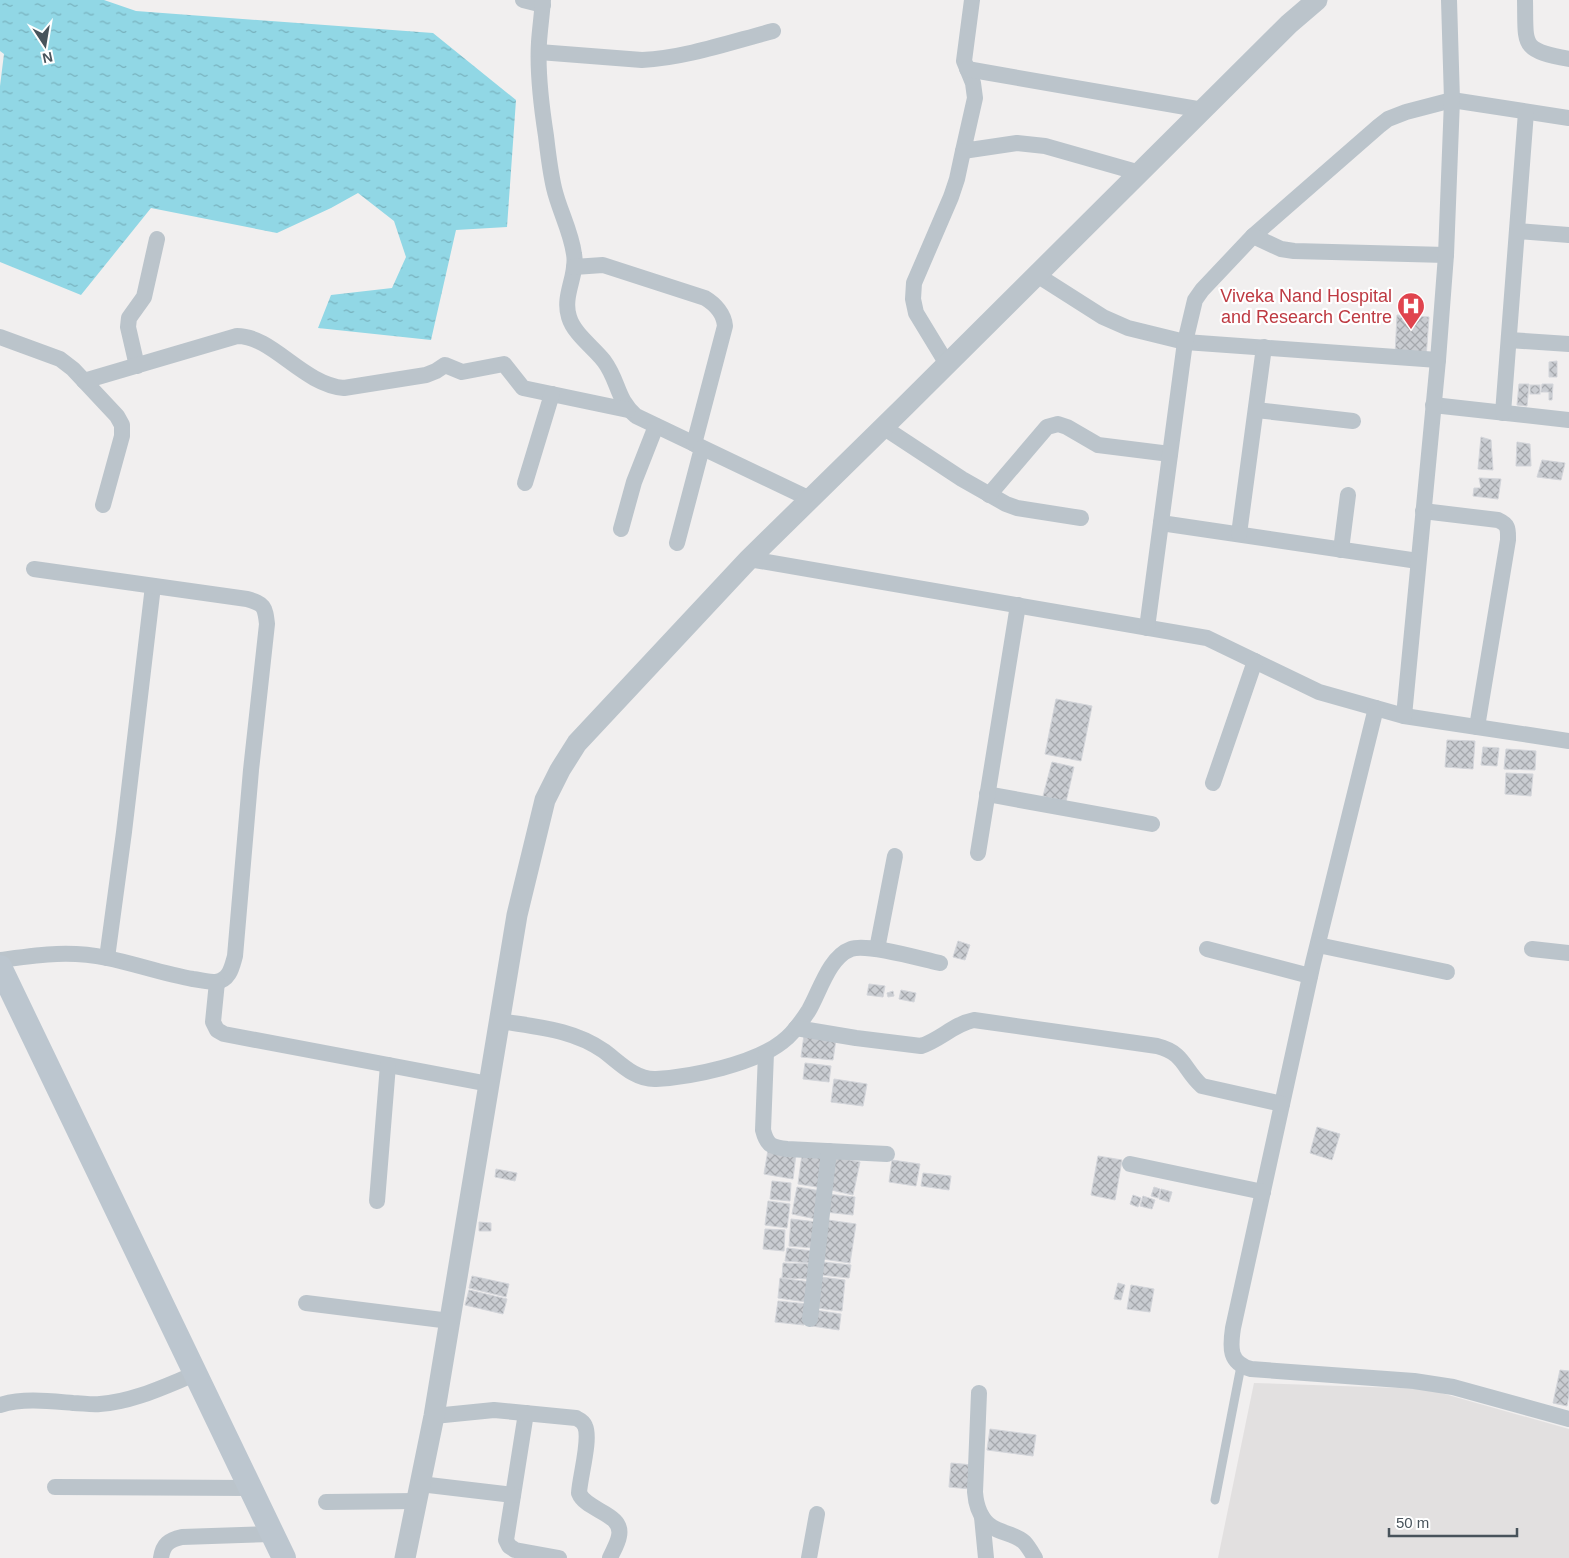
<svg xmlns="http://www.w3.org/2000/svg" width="1569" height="1558" font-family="Arial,sans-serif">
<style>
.education{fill:#e2e0e0}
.water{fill:url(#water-ripples)}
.building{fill:url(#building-cross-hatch);stroke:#d3d5da}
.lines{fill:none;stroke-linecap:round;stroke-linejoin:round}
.service{stroke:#bbc4cb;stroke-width:9}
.minor{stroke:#bbc4cb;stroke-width:16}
.tertiary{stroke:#bbc4cb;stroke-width:21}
.secondary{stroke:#bcc6cf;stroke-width:24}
.labels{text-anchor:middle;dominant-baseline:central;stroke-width:4.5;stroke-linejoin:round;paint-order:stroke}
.health-label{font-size:18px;fill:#be3a42;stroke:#fff;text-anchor:end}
</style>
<defs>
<pattern id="water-ripples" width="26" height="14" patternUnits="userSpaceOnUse" patternTransform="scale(1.25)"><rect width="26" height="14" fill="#91d7e5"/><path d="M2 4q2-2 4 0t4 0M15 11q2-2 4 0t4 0" fill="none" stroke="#78b1bd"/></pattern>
<pattern id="building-cross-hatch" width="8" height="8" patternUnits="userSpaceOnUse" patternTransform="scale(1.25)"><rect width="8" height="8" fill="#c9ccd1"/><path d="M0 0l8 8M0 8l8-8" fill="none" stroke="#a5a8ad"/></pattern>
</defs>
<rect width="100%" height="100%" fill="#f1efef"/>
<!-- education -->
<path class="education" d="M 1254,1383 L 1427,1389 L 1569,1429 L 1569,1558 L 1218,1558 Z"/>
<!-- water -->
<path class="water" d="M 0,0 L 104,0 L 136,11 L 433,33 L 516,100 L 507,227 L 456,230 L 431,340 L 318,328 L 331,295 L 392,288 L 406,257 L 394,221 L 358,193 L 331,208 L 277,233 L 151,208 L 81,295 L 0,262 L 0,86 L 4,54 L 0,51 Z"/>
<!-- building -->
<g class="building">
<path d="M 1397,315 L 1429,317 L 1426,358 L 1395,356 Z"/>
<path d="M 1557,361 L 1557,377 L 1549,377 L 1549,362 Z"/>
<path d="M 1519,384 L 1529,384 L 1527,406 L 1517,405 Z"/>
<path d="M 1542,384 L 1553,384 L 1552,400 L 1549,400 L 1549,392 L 1541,392 Z"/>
<rect x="1530" y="385" width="10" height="9"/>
<path d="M 1481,437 L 1491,440 L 1493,470 L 1478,469 Z"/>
<path d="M 1517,442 L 1530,444 L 1531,466 L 1516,466 Z"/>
<path d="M 1542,460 L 1565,463 L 1561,480 L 1537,477 Z"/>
<path d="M 1479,478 L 1501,479 L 1498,499 L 1473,496 L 1474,488 L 1481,488 Z"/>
<path d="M 1056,699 L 1092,706 L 1081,761 L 1045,754 Z"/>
<path d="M 1447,740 L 1475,741 L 1473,769 L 1445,767 Z"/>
<path d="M 1483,747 L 1499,748 L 1497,766 L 1481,765 Z"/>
<path d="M 1506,749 L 1536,751 L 1535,770 L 1504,769 Z"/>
<path d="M 1052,762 L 1074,767 L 1066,802 L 1043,796 Z"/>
<path d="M 1506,773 L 1533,774 L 1531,796 L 1505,794 Z"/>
<path d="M 958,941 L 970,945 L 965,960 L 953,957 Z"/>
<path d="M 869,984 L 885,986 L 883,997 L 867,995 Z"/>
<path d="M 901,990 L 916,993 L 914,1002 L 899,999 Z"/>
<path d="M 893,991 L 894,996 L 888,997 L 887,993 Z"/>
<path d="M 804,1035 L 836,1039 L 833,1060 L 801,1057 Z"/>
<path d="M 805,1063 L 831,1066 L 829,1082 L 803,1079 Z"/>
<path d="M 834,1079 L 867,1084 L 863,1106 L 831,1102 Z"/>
<path d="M 1317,1127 L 1340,1134 L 1332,1160 L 1310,1153 Z"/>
<path d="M 768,1150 L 796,1154 L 793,1179 L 764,1174 Z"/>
<path d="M 802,1154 L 827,1158 L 823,1188 L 798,1184 Z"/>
<path d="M 1098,1156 L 1122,1160 L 1115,1200 L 1091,1195 Z"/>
<path d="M 834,1157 L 860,1162 L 853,1195 L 827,1189 Z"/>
<path d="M 892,1160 L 920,1164 L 916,1186 L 889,1182 Z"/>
<path d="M 496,1169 L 517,1173 L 515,1181 L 495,1177 Z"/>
<path d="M 923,1173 L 951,1176 L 949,1190 L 921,1186 Z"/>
<path d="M 772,1181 L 791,1183 L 790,1201 L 770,1199 Z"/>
<path d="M 797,1187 L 821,1191 L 816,1219 L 792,1214 Z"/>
<path d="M 1154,1187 L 1160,1189 L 1158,1198 L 1151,1196 Z"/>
<path d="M 1161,1189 L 1172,1192 L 1169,1202 L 1159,1199 Z"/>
<path d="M 827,1194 L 855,1197 L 853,1215 L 825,1212 Z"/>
<path d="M 1133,1195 L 1141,1198 L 1138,1207 L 1130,1204 Z"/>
<path d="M 1143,1196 L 1155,1200 L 1152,1209 L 1140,1206 Z"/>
<path d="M 768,1201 L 790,1204 L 787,1228 L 765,1225 Z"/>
<path d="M 791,1219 L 817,1222 L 814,1248 L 789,1246 Z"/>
<path d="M 828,1220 L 856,1224 L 850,1263 L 823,1259 Z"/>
<path d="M 479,1222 L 491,1223 L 491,1231 L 479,1231 Z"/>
<path d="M 765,1229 L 785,1230 L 784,1251 L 763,1249 Z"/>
<path d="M 787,1248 L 812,1251 L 811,1263 L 785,1261 Z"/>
<path d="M 823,1262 L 851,1265 L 849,1278 L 822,1275 Z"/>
<path d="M 783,1263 L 810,1264 L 810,1279 L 782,1278 Z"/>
<path d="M 472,1276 L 509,1284 L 506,1297 L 469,1288 Z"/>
<path d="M 820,1277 L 845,1280 L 842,1311 L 817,1308 Z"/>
<path d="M 780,1278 L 810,1282 L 807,1302 L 778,1298 Z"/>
<path d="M 1118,1283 L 1125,1285 L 1121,1300 L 1114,1299 Z"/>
<path d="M 1131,1285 L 1154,1289 L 1150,1312 L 1127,1309 Z"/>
<path d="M 469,1290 L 507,1299 L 503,1314 L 465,1305 Z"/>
<path d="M 778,1301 L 807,1304 L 804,1325 L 775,1322 Z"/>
<path d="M 814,1310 L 841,1314 L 839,1330 L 812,1326 Z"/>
<path d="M 1560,1370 L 1569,1371 L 1569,1395 L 1567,1406 L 1553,1403 Z"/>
<path d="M 990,1429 L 1036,1435 L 1033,1456 L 987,1450 Z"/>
<path d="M 951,1463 L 973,1465 L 970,1489 L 949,1487 Z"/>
</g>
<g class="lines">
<!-- service -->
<path class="service" d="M 1215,1500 L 1241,1366"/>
<!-- minor -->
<g class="minor">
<path d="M 523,0 L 543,5"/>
<path d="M 543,0 C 542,14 540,28 539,42 C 537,73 541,104 546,136 C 548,153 550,171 554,188 C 559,210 571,231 574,254 C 578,275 562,295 569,317 C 574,334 593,347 604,361 C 619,381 616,399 636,416 L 810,499"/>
<path d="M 972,0 L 964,61 L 973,83 L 975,98 L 963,151 L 1017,143 L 1045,146 L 1140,173"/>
<path d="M 1525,0 C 1526,46 1520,50 1569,59"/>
<path d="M 539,52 L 642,60 C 685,58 731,42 773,31"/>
<path d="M 967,69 L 1203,110"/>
<path d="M 1517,231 L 1569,235"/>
<path d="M 1253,236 L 1379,126 L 1388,119 L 1406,112 L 1452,100 L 1569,118"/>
<path d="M 574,267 L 603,265 L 705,298 C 715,304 724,314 725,326 L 694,444"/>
<path d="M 1037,275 L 1103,317 L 1128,328 L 1185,342 L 1438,360"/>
<path d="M 0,337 L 60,359 L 73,369 L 117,416 L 122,425 L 122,436 L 103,505"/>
<path d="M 1509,340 L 1569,344"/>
<path d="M 947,364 L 916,313 L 913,299 L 914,283 L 951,197 L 957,179 L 963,151"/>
<path d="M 137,366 L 128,327 L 129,318 L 144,297 L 157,239"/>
<path d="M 84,381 L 237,336 C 273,336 302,384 344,388 L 426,375 L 436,371 L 445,365 L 462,372 L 504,364 L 523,388 L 628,410"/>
<path d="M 1433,405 L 1569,420"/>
<path d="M 1256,410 L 1353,421"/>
<path d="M 1503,413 L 1526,112"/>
<path d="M 883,427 L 962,479 L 1006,504 L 1017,508 L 1081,518"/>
<path d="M 525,483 L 552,394"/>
<path d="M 989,495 L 1047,427 L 1058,424 L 1067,427 L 1098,445 L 1170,454"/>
<path d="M 1423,511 L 1498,520 C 1509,525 1508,529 1508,540 L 1477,727"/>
<path d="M 1161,523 L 1418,561"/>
<path d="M 621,529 L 634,482 L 656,426"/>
<path d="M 1239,534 L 1264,347"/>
<path d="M 677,543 L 702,448"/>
<path d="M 1341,550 L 1348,495"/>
<path d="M 749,559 L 1207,638 L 1319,692 L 1404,716 L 1569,741"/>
<path d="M 1147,628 L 1185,342 L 1195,300 L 1202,290 L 1253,236 L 1281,249 L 1294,251 L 1446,255"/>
<path d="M 1376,708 L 1313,963 L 1233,1328 C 1230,1348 1229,1363 1251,1369 L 1414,1381 L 1453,1387 L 1569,1419"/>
<path d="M 1404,716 L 1438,360 L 1446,255 L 1452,100 L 1449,0"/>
<path d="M 1213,783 L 1255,661"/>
<path d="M 987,794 L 1152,824"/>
<path d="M 978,853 L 1018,605"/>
<path d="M 1318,945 L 1447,972"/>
<path d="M 877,949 L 895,856"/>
<path d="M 1207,949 L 1310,976"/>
<path d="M 1532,949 L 1569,953"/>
<path d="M 107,958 L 124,832 L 153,586"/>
<path d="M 0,960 C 38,955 69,950 107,958 C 136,964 164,974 193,979 C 201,980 209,982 216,982 C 230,980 232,966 235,956 L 251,770 L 267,624 C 265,606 264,604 247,599 L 34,569"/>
<path d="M 217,982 L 213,1022 L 217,1030 L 224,1034 L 489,1084"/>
<path d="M 500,1021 C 536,1027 573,1029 604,1051 C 620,1063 635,1080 656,1079 C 692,1077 754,1064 782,1042 C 793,1034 802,1021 809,1010 C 820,991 829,957 851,949 C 867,943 921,959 940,963"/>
<path d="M 796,1028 L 856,1038 L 921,1046 C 940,1040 954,1024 974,1020 L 1157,1046 C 1185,1053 1183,1069 1202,1086 L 1282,1104"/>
<path d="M 766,1053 L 763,1130 C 767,1146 772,1147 787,1149 L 887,1154"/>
<path d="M 1130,1164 L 1263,1192"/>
<path d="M 377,1201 L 388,1065"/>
<path d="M 306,1303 L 450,1321"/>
<path d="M 810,1319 L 829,1151"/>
<path d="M 979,1393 L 975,1492 C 976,1505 980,1519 992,1527 C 1001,1533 1015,1534 1024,1542 C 1028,1546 1032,1553 1035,1558"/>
<path d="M 0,1405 C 24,1398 48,1401 73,1403 C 82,1403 91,1405 100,1404 C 133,1402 165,1386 195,1374"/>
<path d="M 526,1413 L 506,1540 L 509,1546 L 515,1550 L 559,1558"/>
<path d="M 434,1416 L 494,1410 L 576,1418 C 580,1420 583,1421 585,1426 C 591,1439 580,1476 579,1493 C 586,1511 624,1513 619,1536 C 618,1543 613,1551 610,1558"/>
<path d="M 420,1484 L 513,1495"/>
<path d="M 55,1487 L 250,1488"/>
<path d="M 326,1502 L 416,1501"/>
<path d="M 982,1517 L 986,1558"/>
<path d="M 161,1558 C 163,1544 169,1540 182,1537 L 272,1534"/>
<path d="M 809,1558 L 817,1514"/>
</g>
<!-- tertiary -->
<path class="tertiary" d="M 405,1558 L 434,1416 L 517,915 L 545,800 L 560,770 L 577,743 L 749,559 L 905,406 L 1289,24 L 1317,0"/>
<!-- secondary -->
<path class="secondary" d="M 0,967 L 284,1558"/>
</g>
<!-- icons -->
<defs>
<g id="hospital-pin" transform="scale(1.4375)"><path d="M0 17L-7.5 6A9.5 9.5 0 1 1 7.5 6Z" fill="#e0444e" stroke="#fff"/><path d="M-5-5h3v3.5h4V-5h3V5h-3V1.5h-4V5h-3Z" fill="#fff"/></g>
</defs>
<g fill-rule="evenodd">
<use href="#hospital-pin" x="1411" y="306"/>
</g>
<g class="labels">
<!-- health labels -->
<g class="health-label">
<text x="1392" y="296">Viveka Nand Hospital<tspan x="1392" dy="21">and Research Centre</tspan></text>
</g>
</g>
<!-- north arrow -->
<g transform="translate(45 45) rotate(168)" stroke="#ffffff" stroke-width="4" paint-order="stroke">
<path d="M0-4L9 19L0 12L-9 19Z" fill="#48535b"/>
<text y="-8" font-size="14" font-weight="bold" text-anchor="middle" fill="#48535b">N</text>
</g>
<!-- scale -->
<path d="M1389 1528v8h128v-8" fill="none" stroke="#48535b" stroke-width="2.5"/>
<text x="1396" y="1528" font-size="15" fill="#48535b" stroke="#ffffff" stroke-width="4" paint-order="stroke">50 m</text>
</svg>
